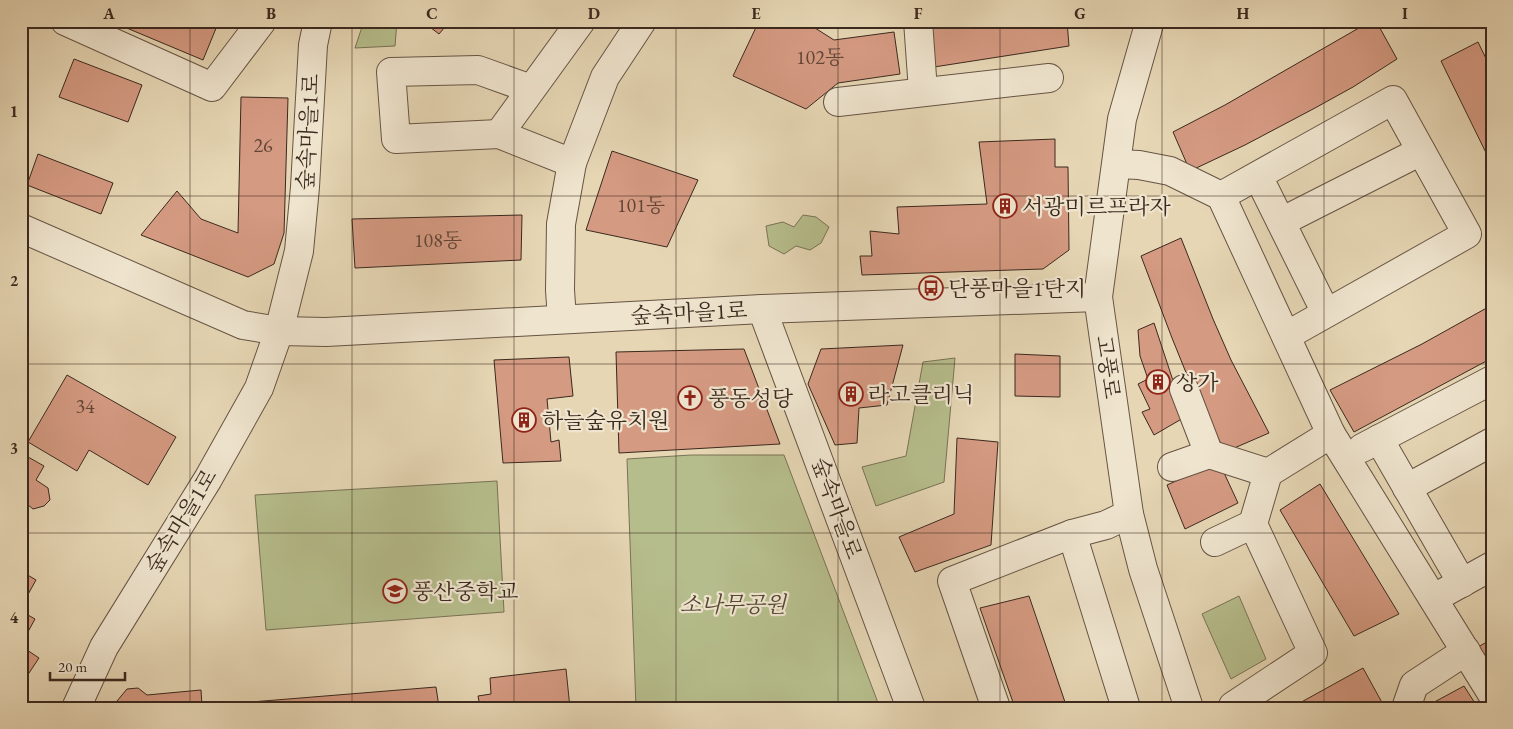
<svg xmlns="http://www.w3.org/2000/svg" width="1513" height="729" font-family="'EB Garamond','Noto Serif KR',serif">
<style>
.green{fill:#b6bd8c;stroke:#787355}
.building{fill:#d59a82;stroke:#3b291e}
.lines{fill:none;stroke-linecap:round;stroke-linejoin:round}
.minor-casing{stroke:#665444;stroke-width:30}
.minor{stroke:#efe4ce;stroke-width:28}
.grid{fill:none;stroke:#3b291e;stroke-width:1;stroke-opacity:0.55}
.labels{text-anchor:middle;dominant-baseline:central;stroke-width:4.5;stroke-linejoin:round;paint-order:stroke}
.number-label{font-size:20px;fill:#624537}
.street-label{font-size:22px;fill:#3b291e;stroke:#efe4ce}
.poi-label{font-size:22px;fill:#3b291e;stroke:#efe4ce;text-anchor:start}
.park-label{font-size:22px;font-style:italic;fill:#544734;stroke:#efe4ce}
.neatline{fill:none;stroke:#3b291e;stroke-width:2}
.grid-label{font-size:16px;text-anchor:middle;font-weight:bold;fill:#3b291e}
</style>
<rect width="100%" height="100%" fill="#e6d6b4"/>
<filter id="stains"><feTurbulence type="fractalNoise" baseFrequency=".004" numOctaves="4"/><feColorMatrix values="0 0 0 0 .2 0 0 0 0 .09 0 0 0 0 .02 0 0 0 .5 -.17"/></filter>
<radialGradient id="worn" r=".72"><stop offset=".6" stop-color="#630" stop-opacity="0"/><stop offset="1" stop-color="#630" stop-opacity=".3"/></radialGradient>
<!-- green -->
<g class="green">
<path d="M 364,21 L 397,21 L 395,46 L 355,48 Z"/>
<path d="M 803,215 L 816,217 L 829,227 L 821,243 L 810,250 L 796,246 L 784,254 L 769,246 L 766,226 L 783,222 L 794,227 Z"/>
<path d="M 955,358 L 944,482 L 876,506 L 862,467 L 906,456 L 923,362 Z"/>
<path d="M 691,455 L 784,455 L 880,708 L 636,708 L 627,459 Z"/>
<path d="M 497,481 L 504,612 L 266,630 L 255,495 Z"/>
<path d="M 1239,596 L 1266,659 L 1231,679 L 1202,614 Z"/>
</g>
<!-- building -->
<g class="building">
<path d="M 110,21 L 219,21 L 203,60 Z"/>
<path d="M 422,21 L 450,21 L 439,34 Z"/>
<path d="M 759,21 L 804,21 L 834,40 L 894,32 L 900,74 L 838,83 L 806,109 L 733,76 Z"/>
<path d="M 957,21 L 1067,21 L 1069,46 L 934,67 L 928,26 Z"/>
<path d="M 1371,21 L 1376,21 L 1397,59 L 1353,87 L 1315,108 L 1245,145 L 1190,171 L 1173,132 L 1225,105 Z"/>
<path d="M 1478,42 L 1492,71 L 1492,165 L 1441,61 Z"/>
<path d="M 74,59 L 142,85 L 128,122 L 59,97 Z"/>
<path d="M 241,97 L 288,98 L 284,233 L 274,264 L 248,277 L 141,235 L 177,191 L 201,219 L 238,233 Z"/>
<path d="M 1055,139 L 1055,167 L 1068,167 L 1069,250 L 1043,269 L 862,275 L 860,256 L 872,256 L 870,231 L 899,234 L 897,207 L 987,204 L 979,142 Z"/>
<path d="M 612,151 L 698,180 L 667,247 L 586,230 Z"/>
<path d="M 38,154 L 113,183 L 101,214 L 27,185 Z"/>
<path d="M 522,215 L 521,260 L 355,268 L 352,219 Z"/>
<path d="M 1181,238 L 1213,319 L 1231,360 L 1269,433 L 1225,452 L 1189,380 L 1172,338 L 1141,256 Z"/>
<path d="M 1492,305 L 1492,358 L 1354,432 L 1330,390 L 1422,344 Z"/>
<path d="M 1154,323 L 1185,417 L 1154,435 L 1142,412 L 1150,409 L 1138,384 L 1148,379 L 1140,356 L 1138,330 Z"/>
<path d="M 903,345 L 887,405 L 859,408 L 857,443 L 835,445 L 808,384 L 821,349 Z"/>
<path d="M 744,349 L 780,444 L 619,453 L 616,352 Z"/>
<path d="M 1015,354 L 1060,356 L 1060,397 L 1015,396 Z"/>
<path d="M 569,357 L 573,396 L 547,399 L 551,442 L 559,440 L 561,461 L 503,463 L 494,360 Z"/>
<path d="M 67,375 L 176,437 L 148,485 L 89,450 L 77,471 L 28,442 Z"/>
<path d="M 957,438 L 998,442 L 991,545 L 915,572 L 899,537 L 954,514 Z"/>
<path d="M 21,453 L 44,466 L 36,480 L 48,488 L 50,500 L 44,506 L 33,509 L 21,499 Z"/>
<path d="M 1219,462 L 1238,503 L 1185,529 L 1167,485 Z"/>
<path d="M 1320,484 L 1399,614 L 1354,636 L 1280,510 Z"/>
<path d="M 21,571 L 36,580 L 21,607 Z"/>
<path d="M 1029,596 L 1067,708 L 1015,708 L 980,608 Z"/>
<path d="M 21,611 L 35,619 L 24,639 L 21,637 Z"/>
<path d="M 1492,639 L 1492,668 L 1478,647 Z"/>
<path d="M 21,646 L 39,658 L 21,685 Z"/>
<path d="M 1363,668 L 1385,708 L 1292,708 L 1296,705 Z"/>
<path d="M 566,669 L 570,708 L 118,708 L 117,701 L 127,689 L 138,688 L 147,695 L 201,690 L 202,706 L 436,687 L 439,707 L 480,707 L 478,696 L 491,694 L 490,678 Z"/>
<path d="M 1464,686 L 1478,708 L 1429,708 L 1427,706 Z"/>
</g>
<g class="lines">
<!-- minor casing -->
<g class="minor-casing">
<g id="minor">
<path d="M 65,21 L 212,87 L 262,21"/>
<path d="M 918,21 L 923,91"/>
<path d="M 1150,21 L 1122,119 L 1098,297 L 1129,514 L 1143,569 L 1189,708"/>
<path d="M 531,89 L 478,70 L 391,72 L 396,139 L 499,134 L 572,163"/>
<path d="M 838,102 L 1049,78"/>
<path d="M 499,134 L 581,21"/>
<path d="M 1117,164 L 1139,165 L 1170,171 L 1221,196 L 1331,434 L 1492,694"/>
<path d="M 1258,176 L 1326,313"/>
<path d="M 1221,196 L 1393,100 L 1467,234 L 1286,336"/>
<path d="M 1281,222 L 1421,151"/>
<path d="M 21,228 L 243,325 L 279,331 L 326,332 L 762,309 L 1098,297"/>
<path d="M 762,309 L 911,708"/>
<path d="M 562,319 L 560,290 L 561,224 L 572,163 L 605,77 L 642,21"/>
<path d="M 1184,389 L 1209,454 L 1268,473"/>
<path d="M 1379,439 L 1462,583"/>
<path d="M 1362,448 L 1492,380"/>
<path d="M 1172,467 L 1209,454"/>
<path d="M 1407,488 L 1492,442"/>
<path d="M 1072,534 L 1126,708"/>
<path d="M 1215,542 L 1253,524"/>
<path d="M 1445,592 L 1492,566"/>
<path d="M 76,708 L 104,647 L 208,479 L 259,388 L 279,331 L 299,251 L 305,187 L 313,45 L 318,21"/>
<path d="M 996,708 L 952,581 L 1072,534 L 1106,525 L 1129,514"/>
<path d="M 1234,708 L 1233,706 L 1313,653 L 1253,524 L 1268,473 L 1331,434"/>
<path d="M 1406,708 L 1414,685 L 1466,651"/>
</g>
</g>
<!-- minor -->
<use href="#minor" class="minor"/>
</g>
<!-- grid -->
<path class="grid" d="M 190,21 L 190,708M 352,21 L 352,708M 514,21 L 514,708M 676,21 L 676,708M 838,21 L 838,708M 1000,21 L 1000,708M 1162,21 L 1162,708M 1324,21 L 1324,708M 21,196 L 1492,196M 21,364 L 1492,364M 21,533 L 1492,533"/>
<!-- icons -->
<defs>
<g id="building-ring" transform="scale(1.25)"><circle r="9.5" fill="#efe4ce" stroke="#8f2418" stroke-width="1.5"/><path d="M-4-6H4V6H1V3H-1V6H-4ZM-2.5-4.3h1.7v1.8h-1.7ZM.8-4.3h1.7v1.8H.8ZM-2.5-1h1.7V.8h-1.7ZM.8-1h1.7V.8H.8Z" fill="#8f2418"/></g>
<g id="bus-ring" transform="scale(1.25)"><circle r="9.5" fill="#efe4ce" stroke="#8f2418" stroke-width="1.5"/><path d="M-5-6H5V4H4V6H2V4H-2V6H-4V4H-5ZM-3.5-4V0h7V-4ZM-3.5 1.2v1.5H-2V1.2ZM2 1.2v1.5H3.5V1.2Z" fill="#8f2418"/></g>
<g id="church-ring" transform="scale(1.25)"><circle r="9.5" fill="#efe4ce" stroke="#8f2418" stroke-width="1.5"/><path d="M-1.2-6h2.4v3.5h3.3v2.4h-3.3V6h-2.4V-.1h-3.3v-2.4h3.3Z" fill="#8f2418"/></g>
<g id="school-ring" transform="scale(1.25)"><circle r="9.5" fill="#efe4ce" stroke="#8f2418" stroke-width="1.5"/><path d="M0-5L7-2L0 1L-7-2ZM-4 1L0 2.5L4 1V4Q0 6-4 4Z" fill="#8f2418"/></g>
</defs>
<g fill-rule="evenodd">
<use href="#building-ring" x="1005" y="206"/>
<use href="#bus-ring" x="931" y="288"/>
<use href="#building-ring" x="1158" y="382"/>
<use href="#building-ring" x="851" y="394"/>
<use href="#church-ring" x="690" y="398"/>
<use href="#building-ring" x="524" y="420"/>
<use href="#school-ring" x="395" y="591"/>
</g>
<g class="labels">
<!-- number labels -->
<g class="number-label">
<text x="820" y="57">102동</text>
<text x="263" y="145">26</text>
<text x="641" y="205">101동</text>
<text x="438" y="240">108동</text>
<text x="85" y="406">34</text>
</g>
<!-- street labels -->
<g class="street-label">
<text transform="translate(308 132) rotate(-87)">숲속마을1로</text>
<text transform="translate(689 313) rotate(-3)">숲속마을1로</text>
<text transform="translate(1108 367) rotate(82)">고풍로</text>
<text transform="translate(837 508) rotate(70)">숲속마을로</text>
<text transform="translate(181 521) rotate(-59)">숲속마을1로</text>
</g>
<!-- poi labels -->
<g class="poi-label">
<text x="1022" y="206">서광미르프라자</text>
<text x="948" y="288">단풍마을1단지</text>
<text x="1176" y="382">상가</text>
<text x="868" y="394">라고클리닉</text>
<text x="708" y="398">풍동성당</text>
<text x="542" y="420">하늘숲유치원</text>
<text x="412" y="591">풍산중학교</text>
</g>
<!-- park labels -->
<g class="park-label">
<text x="733" y="604">소나무공원</text>
</g>
</g>
<!-- margin -->
<rect width="1513" height="729" fill="none" stroke="#e6d6b4" stroke-width="55"/>
<!-- scale -->
<path d="M50 672v8h75v-8" fill="none" stroke="#3b291e" stroke-width="2.5"/>
<text x="58" y="672" font-size="15" fill="#3b291e" stroke="#efe4ce" stroke-width="4" paint-order="stroke">20 m</text>
<rect x="28" y="28" width="1458" height="674" class="neatline"/>
<g class="grid-label">
<text x="109" y="19">A</text>
<text x="271" y="19">B</text>
<text x="432" y="19">C</text>
<text x="594" y="19">D</text>
<text x="756" y="19">E</text>
<text x="918" y="19">F</text>
<text x="1080" y="19">G</text>
<text x="1243" y="19">H</text>
<text x="1405" y="19">I</text>
<text x="14" y="117">1</text>
<text x="14" y="286">2</text>
<text x="14" y="454">3</text>
<text x="14" y="623">4</text>
</g>
<rect width="100%" height="100%" filter="url(#stains)"/>
<rect width="100%" height="100%" fill="url(#worn)"/>
</svg>
